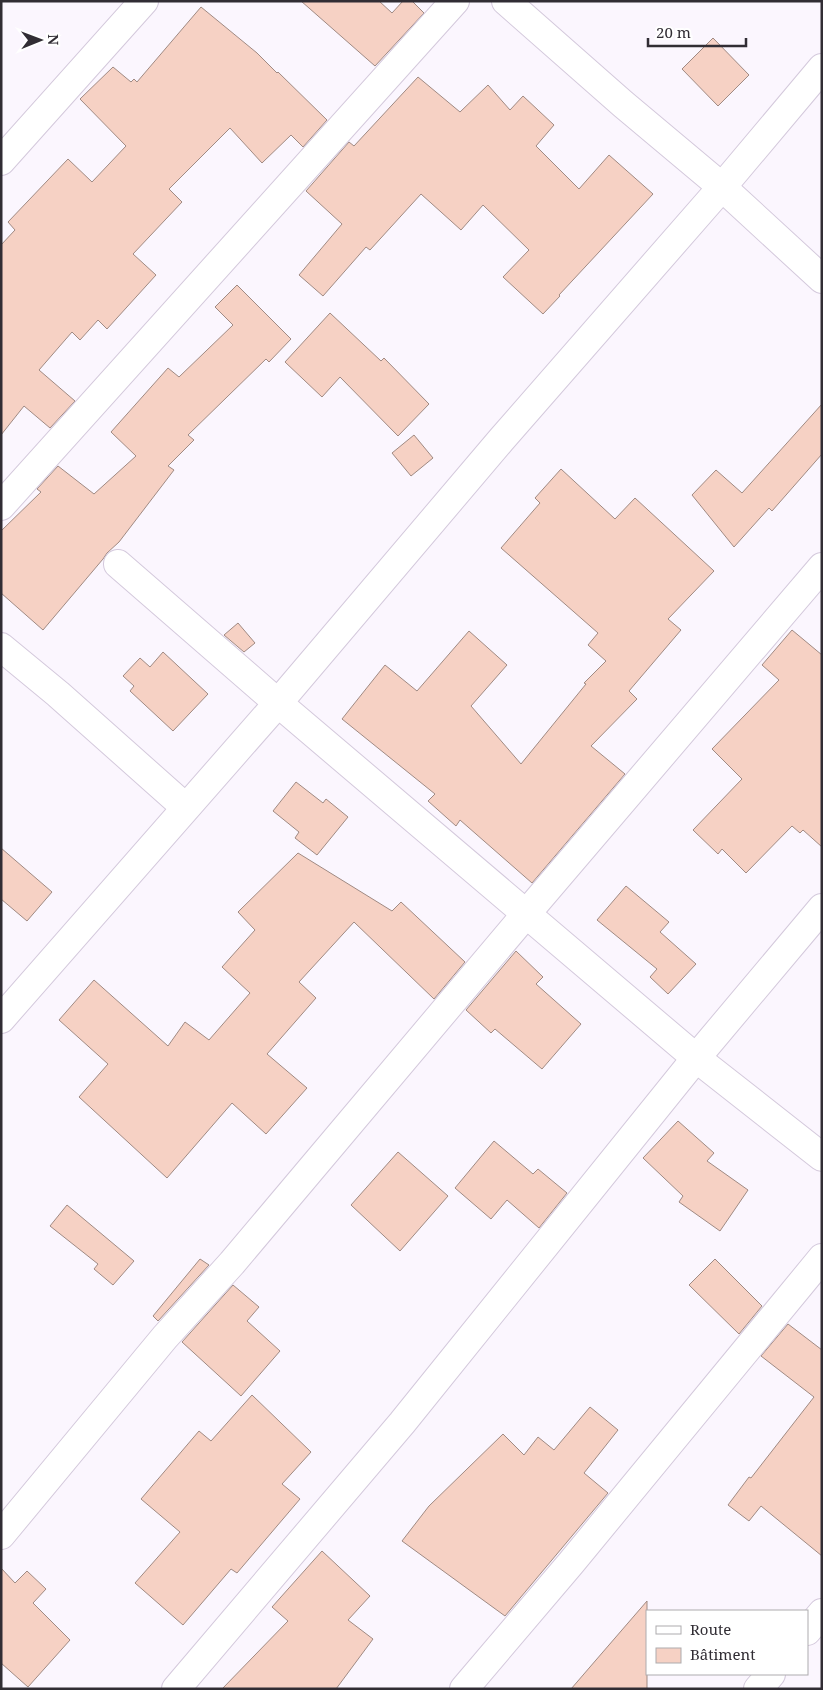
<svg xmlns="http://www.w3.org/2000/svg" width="823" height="1690" font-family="'Noto Serif',serif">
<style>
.building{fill:#f6d1c4;stroke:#a08a83}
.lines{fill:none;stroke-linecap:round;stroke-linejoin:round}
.minor-casing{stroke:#d4c9dc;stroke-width:30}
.minor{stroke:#fff;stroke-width:28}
</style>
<rect width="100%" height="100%" fill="#fbf6fe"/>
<!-- building -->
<g class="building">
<path d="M 301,1 L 379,1 L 392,13 L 403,1 L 412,1 L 424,13 L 375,66 Z"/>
<path d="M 201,7 L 257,53 L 277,73 L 278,72 L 327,120 L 303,147 L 291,135 L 262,163 L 230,128 L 169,189 L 182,202 L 133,254 L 156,275 L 107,329 L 98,320 L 80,340 L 72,332 L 39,370 L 75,401 L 50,428 L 24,406 L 1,435 L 1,245 L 15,230 L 8,222 L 68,159 L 92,182 L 126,146 L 80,99 L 113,67 L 131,82 L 134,79 L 137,82 Z"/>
<path d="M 713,38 L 749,75 L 718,106 L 682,69 Z"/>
<path d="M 418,77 L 460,112 L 488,85 L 510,110 L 523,96 L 554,125 L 536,146 L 579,189 L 609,155 L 653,194 L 559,295 L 560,296 L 543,314 L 503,277 L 529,250 L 483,205 L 461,230 L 421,194 L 370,250 L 366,247 L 323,296 L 299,275 L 342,224 L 306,191 L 349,142 L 354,146 Z"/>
<path d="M 237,285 L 291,339 L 269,362 L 266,359 L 188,435 L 194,440 L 168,466 L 174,470 L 119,542 L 107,553 L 103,559 L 43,630 L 1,593 L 1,531 L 41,492 L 37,489 L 58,466 L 94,494 L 136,456 L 111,432 L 168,368 L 179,377 L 233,325 L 215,307 Z"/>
<path d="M 330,313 L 381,361 L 384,358 L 429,404 L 398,436 L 340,377 L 322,397 L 285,362 Z"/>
<path d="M 822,404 L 822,454 L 772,511 L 769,508 L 734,547 L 692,495 L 716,470 L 742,493 Z"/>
<path d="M 414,435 L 433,458 L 411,476 L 392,453 Z"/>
<path d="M 561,469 L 615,519 L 635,498 L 714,571 L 668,619 L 681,630 L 629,691 L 637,699 L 591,746 L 625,774 L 532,883 L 460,820 L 456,826 L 428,801 L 435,794 L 342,719 L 385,665 L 417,691 L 469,631 L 507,665 L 471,706 L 521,764 L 586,684 L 584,683 L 606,661 L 588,645 L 598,633 L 501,548 L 540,503 L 535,498 Z"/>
<path d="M 238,623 L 255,643 L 244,652 L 224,635 Z"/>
<path d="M 792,630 L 822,655 L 822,847 L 803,830 L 800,833 L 792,826 L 746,873 L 722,849 L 718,854 L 693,830 L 742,779 L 712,749 L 779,680 L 762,665 Z"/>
<path d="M 163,652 L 208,694 L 173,731 L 130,691 L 134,686 L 123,676 L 140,658 L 150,667 Z"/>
<path d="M 296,782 L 323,803 L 326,799 L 348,817 L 317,855 L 295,838 L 299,832 L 273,811 Z"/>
<path d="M 1,848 L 52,892 L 27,921 L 1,899 Z"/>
<path d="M 298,853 L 392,911 L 401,902 L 465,962 L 434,999 L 354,922 L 299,982 L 316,998 L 267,1054 L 307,1088 L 266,1134 L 232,1103 L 167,1178 L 79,1097 L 108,1064 L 59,1020 L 94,980 L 168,1046 L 185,1022 L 209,1040 L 250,993 L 222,967 L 255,930 L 238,912 Z"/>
<path d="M 626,886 L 669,922 L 660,932 L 696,964 L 668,994 L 650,977 L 657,969 L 597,920 Z"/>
<path d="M 516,951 L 543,977 L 536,984 L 581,1024 L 542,1069 L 495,1029 L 491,1033 L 466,1010 Z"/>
<path d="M 678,1121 L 714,1153 L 707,1161 L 748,1190 L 720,1231 L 679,1202 L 683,1196 L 643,1158 Z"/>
<path d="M 494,1141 L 533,1174 L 538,1169 L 567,1193 L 539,1228 L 507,1200 L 491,1219 L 455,1188 Z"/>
<path d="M 398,1152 L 448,1196 L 400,1251 L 351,1205 Z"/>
<path d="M 67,1205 L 134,1261 L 113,1285 L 94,1269 L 98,1264 L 50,1226 Z"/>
<path d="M 200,1259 L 209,1265 L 158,1321 L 153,1316 Z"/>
<path d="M 715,1259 L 762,1306 L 739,1334 L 689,1285 Z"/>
<path d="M 233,1285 L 259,1307 L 247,1321 L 280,1351 L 241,1396 L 182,1342 Z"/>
<path d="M 788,1324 L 822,1350 L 822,1556 L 761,1506 L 749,1521 L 728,1505 L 749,1477 L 751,1478 L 814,1397 L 761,1356 Z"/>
<path d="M 252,1395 L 311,1452 L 282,1484 L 300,1499 L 237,1573 L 231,1569 L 183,1625 L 135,1583 L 180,1532 L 141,1499 L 199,1431 L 211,1441 Z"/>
<path d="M 590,1407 L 618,1430 L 584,1473 L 608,1493 L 505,1616 L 402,1541 L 429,1506 L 503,1434 L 524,1455 L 538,1437 L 554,1450 Z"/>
<path d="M 322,1551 L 370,1596 L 348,1620 L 373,1639 L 336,1689 L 222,1689 L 288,1621 L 272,1607 Z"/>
<path d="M 1,1568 L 15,1583 L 27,1571 L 46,1589 L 33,1603 L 70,1640 L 28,1687 L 1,1663 Z"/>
<path d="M 647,1601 L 647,1689 L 571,1689 L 596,1660 Z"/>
</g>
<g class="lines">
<!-- minor casing -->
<g class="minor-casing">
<g id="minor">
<path d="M 506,1 L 623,104 L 722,187 L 822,279"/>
<path d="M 1,161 L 144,1"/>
<path d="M 1,506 L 455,1"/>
<path d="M 118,564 L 278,703 L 696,1058 L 822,1157"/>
<path d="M 1,647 L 58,694 L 185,807"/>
<path d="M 1,1019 L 278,703 L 501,440 L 722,187 L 822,68"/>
<path d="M 1,1535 L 165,1337 L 232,1263 L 526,914 L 822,567"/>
<path d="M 807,1631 L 822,1613"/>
<path d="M 176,1689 L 402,1423 L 696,1058 L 822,908"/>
<path d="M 464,1689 L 571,1563 L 822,1258"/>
<path d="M 758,1689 L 771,1674"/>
</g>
</g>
<!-- minor -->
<use href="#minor" class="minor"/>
</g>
<!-- border -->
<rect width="823" height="1690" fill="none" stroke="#312d34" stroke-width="5"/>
<!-- legend -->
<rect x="646" y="1610" width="162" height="65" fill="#ffffff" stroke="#adabae"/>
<rect x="656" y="1626" width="25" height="8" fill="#ffffff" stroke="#adabae"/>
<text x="690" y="1635" font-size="15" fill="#312d34">Route</text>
<rect x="656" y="1648" width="25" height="15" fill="#f6d1c4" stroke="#adabae"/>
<text x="690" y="1660" font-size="15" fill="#312d34">Bâtiment</text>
<!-- north arrow -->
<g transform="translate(40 40) rotate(89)" stroke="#ffffff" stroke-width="4" paint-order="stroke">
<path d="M0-4L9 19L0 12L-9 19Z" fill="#312d34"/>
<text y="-8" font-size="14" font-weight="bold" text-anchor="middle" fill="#312d34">N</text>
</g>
<!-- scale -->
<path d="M648 38v8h98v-8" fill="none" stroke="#312d34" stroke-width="2.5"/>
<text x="656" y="38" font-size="15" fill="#312d34" stroke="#ffffff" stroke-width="4" paint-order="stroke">20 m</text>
</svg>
